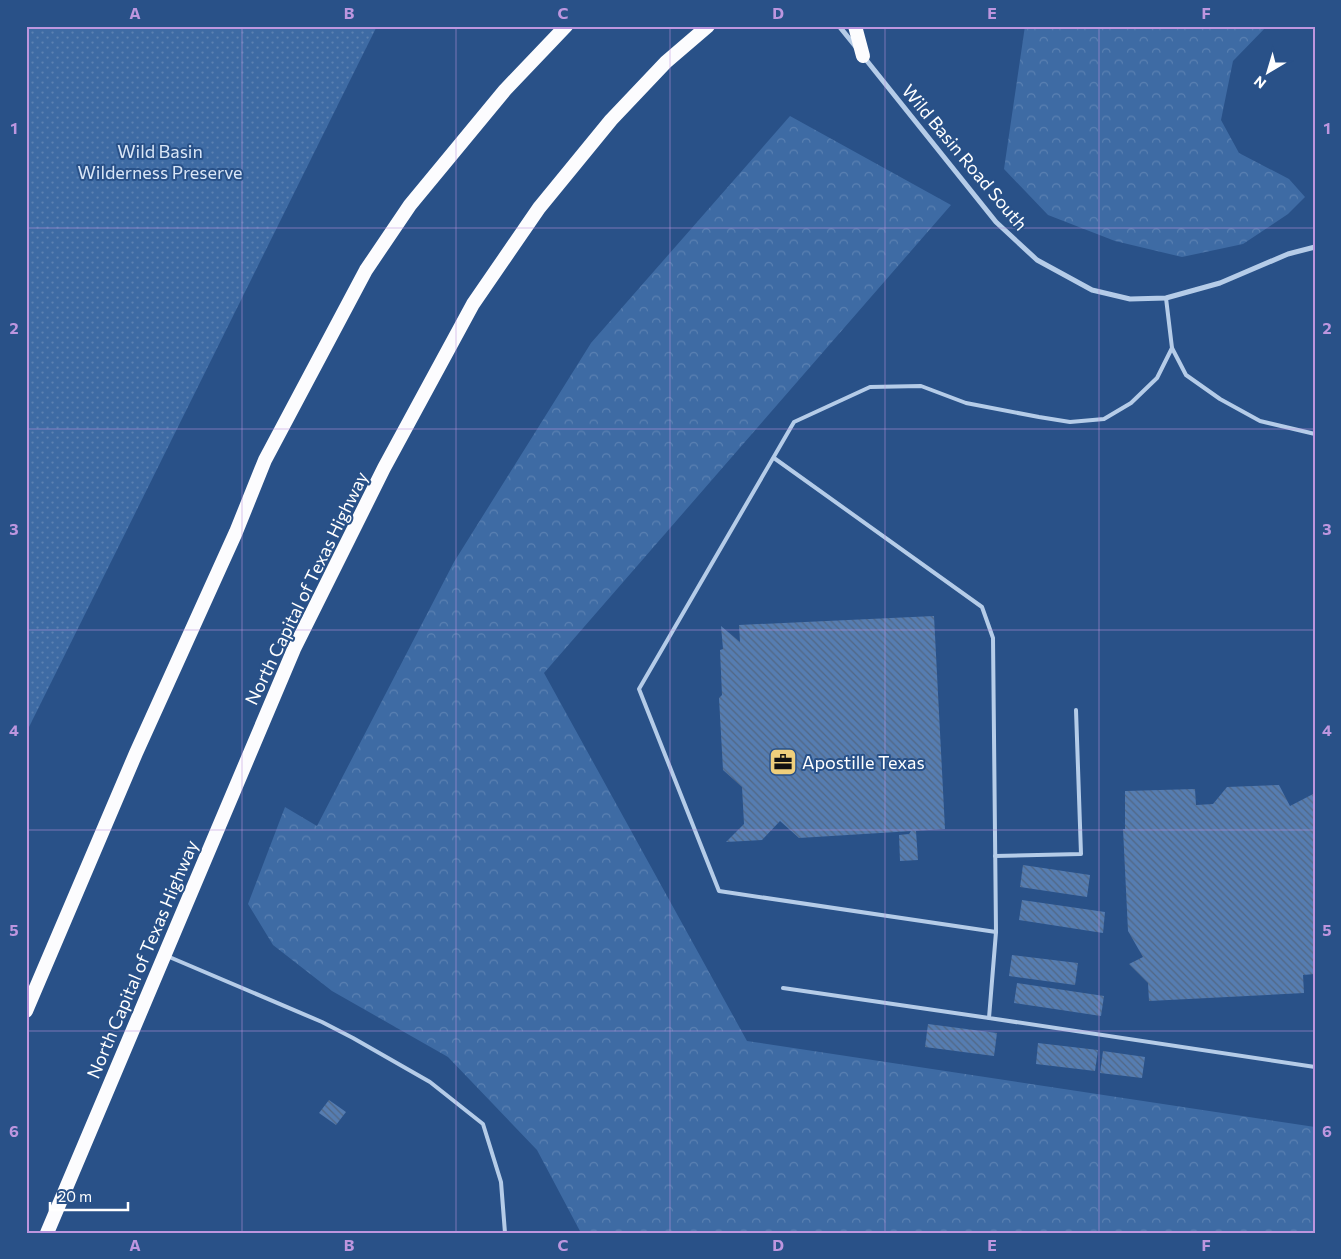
<svg xmlns="http://www.w3.org/2000/svg" width="1341" height="1259" font-family="Commissioner,sans-serif">
<style>
.forest{fill:url(#forest-crowns)}
.park{fill:url(#park-dots)}
.building{fill:url(#building-back-hatch)}
.lines{fill:none;stroke-linecap:round;stroke-linejoin:round}
.service{stroke:#b5cce8;stroke-width:4}
.minor{stroke:#b5cce8;stroke-width:5}
.trunk{stroke:#fcfcfe;stroke-width:14}
.grid{fill:none;stroke:#bd96df;stroke-width:1;stroke-opacity:0.55}
.labels{text-anchor:middle;dominant-baseline:central;stroke-width:4;stroke-linejoin:round;paint-order:stroke}
.park-label{font-size:18px;fill:#d9e6f7;stroke:#295188}
.street-label{font-size:18px;fill:#fff;stroke:#295188}
.poi-label{font-size:18px;fill:#fff;stroke:#295188;text-anchor:start}
.neatline{fill:none;stroke:#bd96df;stroke-width:2}
.grid-label{font-size:16px;text-anchor:middle;font-weight:bold;fill:#bd96df}
</style>
<defs>
<pattern id="forest-crowns" width="20" height="18" patternUnits="userSpaceOnUse" patternTransform="scale(1.25)"><rect width="20" height="18" fill="#3e6ba4"/><path d="M2 6a3 3 0 1 1 6 0M12 15a3 3 0 1 1 6 0" fill="none" stroke="#5b81b2"/></pattern>
<pattern id="park-dots" width="8" height="8" patternUnits="userSpaceOnUse" patternTransform="scale(1.25)"><rect width="8" height="8" fill="#3e6ba4"/><path d="M2 2h.1M6 6h.1" fill="none" stroke="#5b81b2" stroke-width="1.8" stroke-linecap="round"/></pattern>
<pattern id="building-back-hatch" width="6" height="6" patternUnits="userSpaceOnUse" patternTransform="scale(1.25)"><rect width="6" height="6" fill="#567db1"/><path d="M-1 5l2 2M0 0l6 6M5-1l2 2" fill="none" stroke="#526784"/></pattern>
</defs>
<rect width="100%" height="100%" fill="#295188"/>
<!-- forest -->
<g class="forest">
<path d="M 1025,26 L 1267,26 L 1233,61 L 1221,120 L 1239,153 L 1289,179 L 1305,197 L 1288,214 L 1243,244 L 1182,257 L 1115,241 L 1048,215 L 1004,169 Z"/>
<path d="M 790,116 L 951,205 L 544,673 L 747,1041 L 1315,1127 L 1315,1233 L 581,1233 L 537,1150 L 448,1057 L 332,991 L 273,945 L 248,904 L 285,807 L 317,826 L 454,562 L 591,343 Z"/>
</g>
<!-- park -->
<path class="park" d="M 26,26 L 377,26 L 26,733 Z"/>
<!-- building -->
<g class="building">
<path d="M 934,616 L 945,829 L 799,838 L 780,821 L 762,840 L 726,842 L 744,824 L 742,787 L 723,770 L 719,698 L 722,695 L 720,650 L 723,649 L 721,626 L 740,642 L 739,625 Z"/>
<path d="M 1279,785 L 1290,806 L 1315,793 L 1315,974 L 1303,975 L 1304,993 L 1149,1001 L 1148,983 L 1129,964 L 1143,957 L 1128,931 L 1123,829 L 1125,829 L 1125,791 L 1195,789 L 1196,805 L 1213,804 L 1227,787 Z"/>
<path d="M 911,831 L 916,831 L 918,860 L 900,861 L 899,835 L 909,834 Z"/>
<path d="M 1023,865 L 1090,875 L 1087,897 L 1020,887 Z"/>
<path d="M 1022,900 L 1105,912 L 1103,933 L 1019,920 Z"/>
<path d="M 1012,955 L 1078,963 L 1075,985 L 1009,976 Z"/>
<path d="M 1017,983 L 1104,996 L 1101,1016 L 1014,1003 Z"/>
<path d="M 928,1024 L 997,1033 L 994,1056 L 925,1047 Z"/>
<path d="M 1038,1043 L 1098,1050 L 1095,1071 L 1036,1064 Z"/>
<path d="M 1103,1051 L 1145,1057 L 1142,1078 L 1100,1073 Z"/>
<path d="M 329,1100 L 346,1112 L 336,1125 L 319,1113 Z"/>
</g>
<g class="lines">
<!-- service -->
<g class="service">
<path d="M 1166,298 L 1172,348 L 1186,375 L 1220,399 L 1260,421 L 1315,434"/>
<path d="M 1172,348 L 1157,378 L 1131,403 L 1104,419 L 1070,422 L 1039,417 L 966,403 L 921,386 L 870,387 L 794,422 L 639,689 L 719,891 L 996,932 L 989,1018 L 1315,1067"/>
<path d="M 774,458 L 982,607 L 993,638 L 996,932"/>
<path d="M 995,856 L 1081,854 L 1076,710"/>
<path d="M 167,956 L 322,1022 L 353,1038 L 430,1082 L 483,1124 L 501,1182 L 505,1233"/>
<path d="M 783,988 L 989,1018"/>
</g>
<!-- minor -->
<g class="minor">
<path d="M 839,26 L 856,47"/>
<path d="M 863,56 L 996,222 L 1037,260 L 1092,290 L 1130,299 L 1166,298 L 1220,283 L 1288,254 L 1315,247"/>
</g>
<!-- trunk -->
<g class="trunk">
<path d="M 855,26 L 863,56"/>
<path d="M 26,1011 L 136,753 L 236,532 L 265,460 L 366,270 L 410,205 L 505,90 L 566,26"/>
<path d="M 47,1233 L 294,649 L 384,468 L 473,304 L 539,208 L 611,120 L 666,62 L 708,26"/>
</g>
</g>
<!-- grid -->
<path class="grid" d="M 242,26 L 242,1233M 456,26 L 456,1233M 670,26 L 670,1233M 885,26 L 885,1233M 1099,26 L 1099,1233M 26,228 L 1315,228M 26,429 L 1315,429M 26,630 L 1315,630M 26,830 L 1315,830M 26,1031 L 1315,1031"/>
<!-- icons -->
<defs>
<g id="office-square" transform="scale(1.4375)"><rect x="-9" y="-9" width="18" height="18" rx="4" fill="#efcf7c" stroke="#295188"/><path d="M-6-3h4V-5.5h4V-3h4V5H-6ZM-1-4.5V-3h2v-1.5ZM-6 0V1H6V0Z" fill="#111"/></g>
</defs>
<g fill-rule="evenodd">
<use href="#office-square" x="783" y="762"/>
</g>
<g class="labels">
<!-- park labels -->
<g class="park-label">
<text x="160" y="151">Wild Basin<tspan x="160" dy="21">Wilderness Preserve</tspan></text>
</g>
<!-- street labels -->
<g class="street-label">
<text transform="translate(965 157) rotate(50)">Wild Basin Road South</text>
<text transform="translate(306 588) rotate(-64)">North Capital of Texas Highway</text>
<text transform="translate(142 959) rotate(-67)">North Capital of Texas Highway</text>
</g>
<!-- poi labels -->
<g class="poi-label">
<text x="802" y="762">Apostille Texas</text>
</g>
</g>
<!-- border -->
<rect width="1341" height="1259" fill="none" stroke="#295188" stroke-width="55"/>
<!-- north arrow -->
<g transform="translate(1268 72) rotate(218)" stroke="#295188" stroke-width="4" paint-order="stroke">
<path d="M0-4L9 19L0 12L-9 19Z" fill="#ffffff"/>
<text y="-8" font-size="14" font-weight="bold" text-anchor="middle" fill="#ffffff">N</text>
</g>
<!-- scale -->
<path d="M50 1202v8h78v-8" fill="none" stroke="#ffffff" stroke-width="2.5"/>
<text x="58" y="1202" font-size="15" fill="#ffffff" stroke="#295188" stroke-width="4" paint-order="stroke">20 m</text>
<rect x="28" y="28" width="1286" height="1204" class="neatline"/>
<g class="grid-label">
<text x="135" y="19">A</text>
<text x="349" y="19">B</text>
<text x="563" y="19">C</text>
<text x="778" y="19">D</text>
<text x="992" y="19">E</text>
<text x="1206" y="19">F</text>
<text x="14" y="134">1</text>
<text x="1327" y="134">1</text>
<text x="14" y="334">2</text>
<text x="1327" y="334">2</text>
<text x="14" y="535">3</text>
<text x="1327" y="535">3</text>
<text x="14" y="736">4</text>
<text x="1327" y="736">4</text>
<text x="14" y="936">5</text>
<text x="1327" y="936">5</text>
<text x="14" y="1137">6</text>
<text x="1327" y="1137">6</text>
<text x="135" y="1251">A</text>
<text x="349" y="1251">B</text>
<text x="563" y="1251">C</text>
<text x="778" y="1251">D</text>
<text x="992" y="1251">E</text>
<text x="1206" y="1251">F</text>
</g>
</svg>
